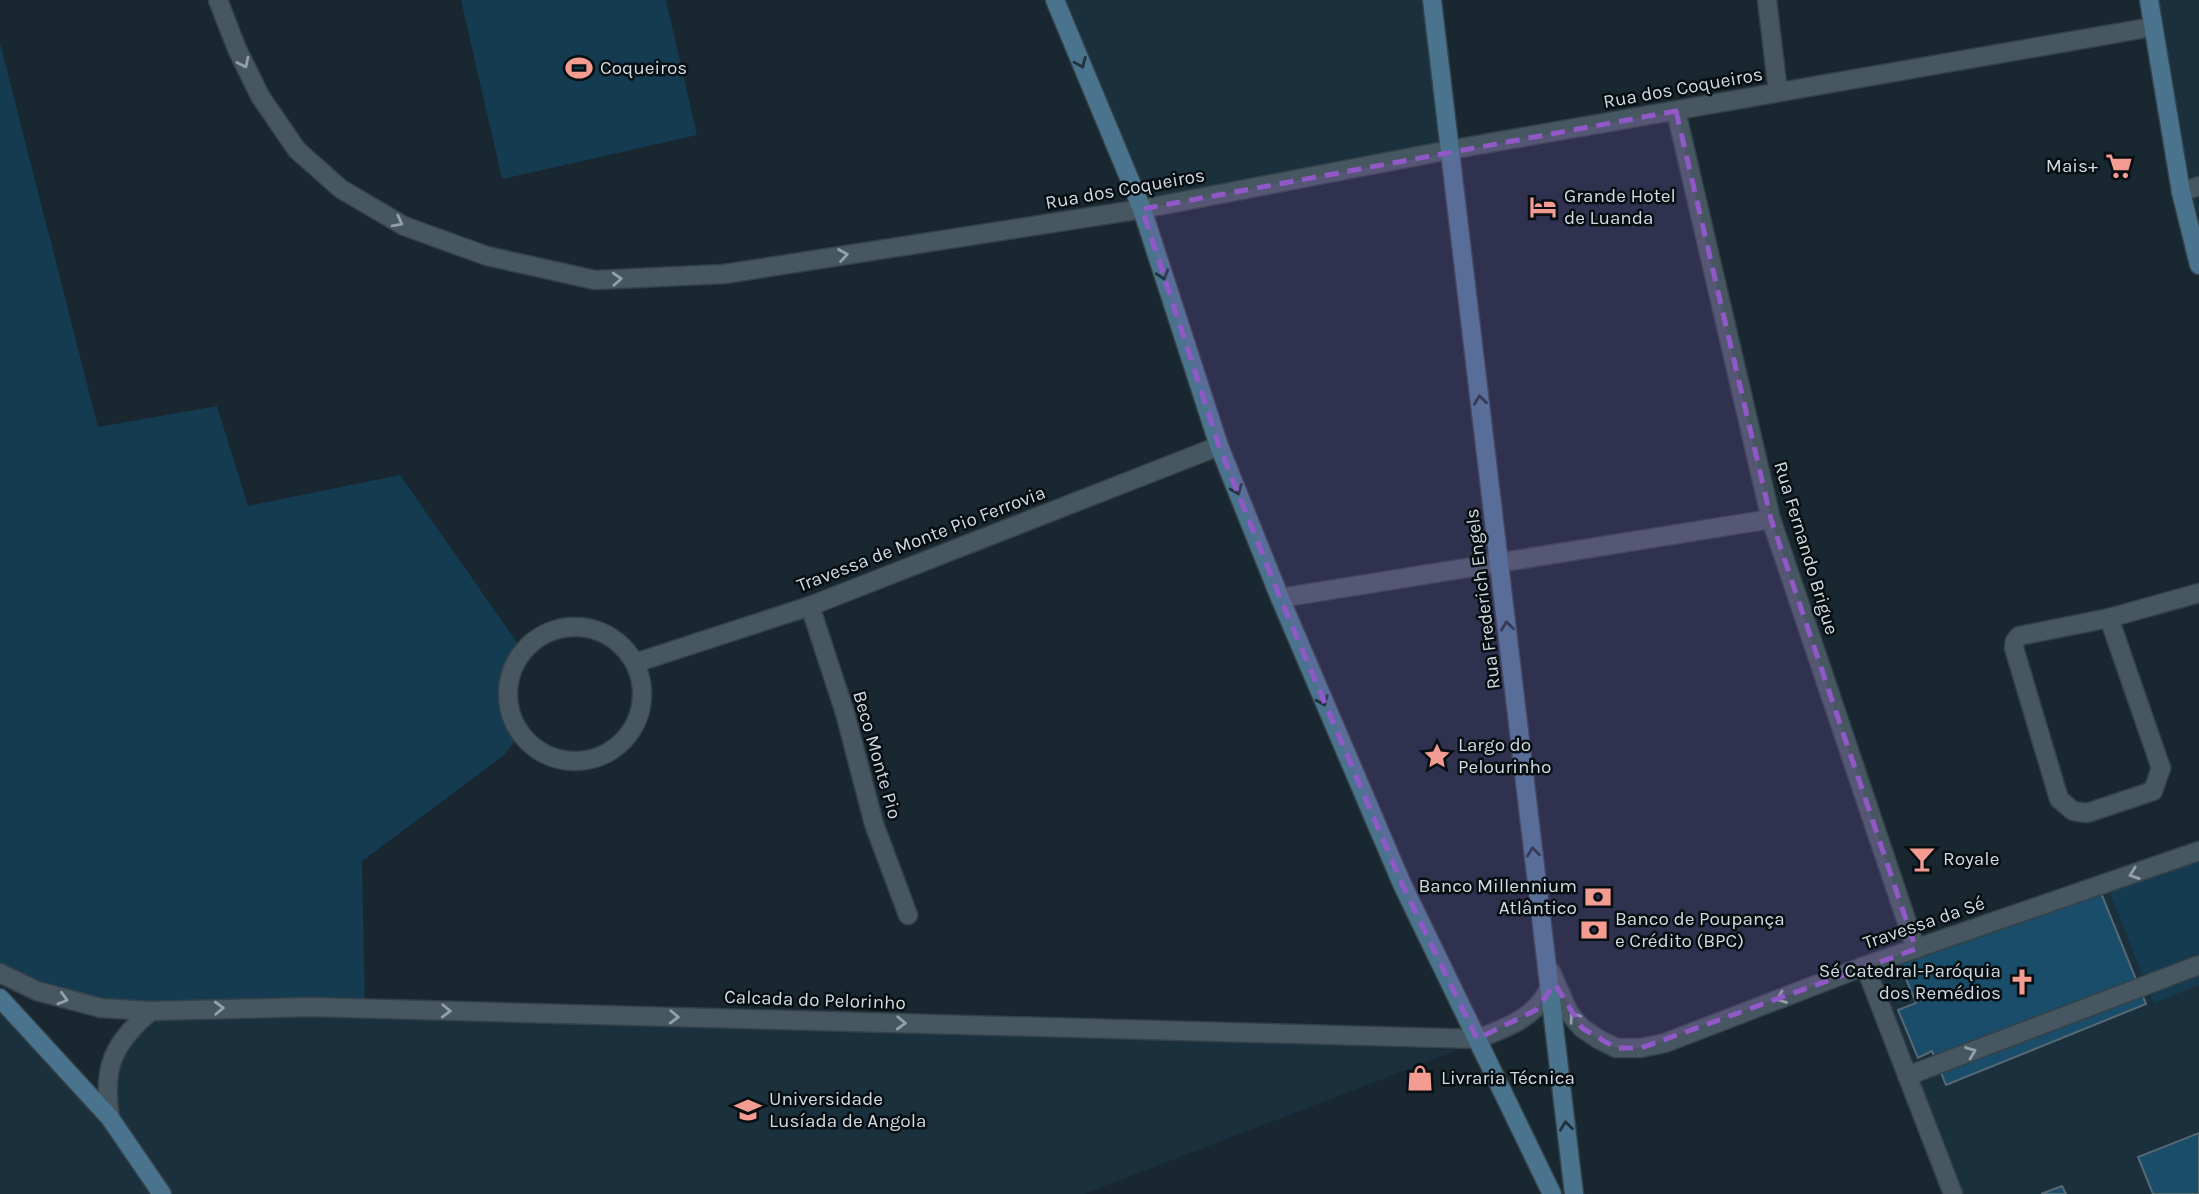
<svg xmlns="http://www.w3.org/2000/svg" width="2199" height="1194" font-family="Karla,sans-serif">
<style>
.built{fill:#1a303d}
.green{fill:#143b50}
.building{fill:#194d6a;stroke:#576873;stroke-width:2}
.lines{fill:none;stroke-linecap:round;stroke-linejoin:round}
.lane-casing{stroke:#354148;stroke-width:21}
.street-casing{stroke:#354148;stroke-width:21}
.secondary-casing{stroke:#354148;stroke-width:21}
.lane{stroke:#465761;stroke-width:18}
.street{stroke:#465761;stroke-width:18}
.secondary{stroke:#4a748d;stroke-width:18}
.oneway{stroke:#93a0a8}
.oneway2{stroke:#1f323e}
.marked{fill:#9158c8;fill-opacity:0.2;stroke:#9158c8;stroke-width:5;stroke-dasharray:14 9;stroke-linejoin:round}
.labels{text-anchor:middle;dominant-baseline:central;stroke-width:5;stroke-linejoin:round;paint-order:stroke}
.poi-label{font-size:19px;fill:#d2dbe2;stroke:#080f13;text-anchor:start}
.street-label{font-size:19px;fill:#d2dbe2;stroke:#080f13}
</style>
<rect width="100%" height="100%" fill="#182730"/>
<!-- built -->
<g class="built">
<path d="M 1058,0 L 1432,0 L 1449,150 L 1142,209 Z"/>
<path d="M 2149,0 L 2199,0 L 2199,265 Z"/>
<path d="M 2199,851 L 2199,1194 L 1953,1194 L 1865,966 Z"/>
<path d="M 0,998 L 109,1117 L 106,1077 L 151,1011 L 942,1026 L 1458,1050 L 1084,1194 L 0,1194 Z"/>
</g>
<!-- green -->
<g class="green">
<path d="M 461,0 L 666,0 L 697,135 L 502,179 Z"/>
<path d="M 0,43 L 98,427 L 217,406 L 248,506 L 400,475 L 523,651 C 502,687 509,697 521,734 L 503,756 L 362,861 L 365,1008 L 101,1008 L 0,973 Z"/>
<path d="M 2199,840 L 2199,985 L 2154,1003 L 2104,877 Z"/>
</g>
<!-- building -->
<g class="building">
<path d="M 2097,883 L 2146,1004 L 1946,1085 L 1932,1051 L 1918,1058 L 1898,1010 L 1916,1003 L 1899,962 Z"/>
<path d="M 2199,1133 L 2199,1194 L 2153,1194 L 2138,1157 Z"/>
<path d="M 2062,1186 L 2066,1194 L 2041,1194 Z"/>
</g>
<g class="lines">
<!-- lane casing -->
<g class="lane-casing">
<g id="lane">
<path d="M 2109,618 L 2161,768 L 2153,791 L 2087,813 L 2073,811 L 2059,799 L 2014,648 L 2015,641 L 2019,636 L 2109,618 L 2199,593"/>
<path d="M 1907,1076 L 2199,965"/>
</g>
</g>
<!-- street casing -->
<g class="street-casing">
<g id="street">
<path d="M 218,0 L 237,49 L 260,96 L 297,150 L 341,189 L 404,226 L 487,256 L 595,280 L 724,274 L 1142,209 L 1449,150 L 2152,27"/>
<path d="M 1767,0 L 1778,92"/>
<path d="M 1676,111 L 1771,519 L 1916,949"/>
<path d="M 2181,192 L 2199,186"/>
<path d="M 1280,598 L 1771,519"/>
<path d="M 810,606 L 845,713 L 874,824 L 908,915"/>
<circle cx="575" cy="694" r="67"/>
<path d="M 635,663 L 810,606 L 1219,446"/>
<path d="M 1865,966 L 1953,1194"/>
<path d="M 1551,972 L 1569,1013 L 1582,1028 L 1598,1039 L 1616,1048 L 1641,1048 L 1665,1043 L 1865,966 L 2199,851"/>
<path d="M 0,973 L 37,991 L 101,1008 L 151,1011 L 311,1007 L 1477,1039 C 1506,1028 1536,1018 1549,988"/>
<path d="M 110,1118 C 102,1068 113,1043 151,1011"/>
</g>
</g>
<!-- secondary casing -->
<g class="secondary-casing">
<g id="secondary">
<path d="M 1055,0 L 1142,209 L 1219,446 L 1280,598 L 1402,884 L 1552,1194"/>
<path d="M 1432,0 L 1574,1194"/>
<path d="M 2149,0 L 2181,192 L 2199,265"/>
<path d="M 0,998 L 110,1118 L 162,1194"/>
</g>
</g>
<!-- lane -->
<use href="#lane" class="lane"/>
<!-- street -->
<use href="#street" class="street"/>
<!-- secondary -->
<use href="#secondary" class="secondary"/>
</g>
<!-- one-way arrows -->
<defs><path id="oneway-chevron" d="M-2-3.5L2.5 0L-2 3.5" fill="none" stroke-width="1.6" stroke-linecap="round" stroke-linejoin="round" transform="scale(1.75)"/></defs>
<g class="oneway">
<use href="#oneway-chevron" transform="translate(244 63) rotate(64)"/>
<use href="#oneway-chevron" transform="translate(398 222) rotate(28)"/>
<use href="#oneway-chevron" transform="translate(843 255) rotate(-9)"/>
<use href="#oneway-chevron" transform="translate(617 279) rotate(-3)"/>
<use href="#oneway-chevron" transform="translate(2134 874) rotate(161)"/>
<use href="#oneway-chevron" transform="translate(1781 998) rotate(159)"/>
<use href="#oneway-chevron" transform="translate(63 999) rotate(16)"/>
<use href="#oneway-chevron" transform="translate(219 1008) rotate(-2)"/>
<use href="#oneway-chevron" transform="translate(446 1011) rotate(2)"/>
<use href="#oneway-chevron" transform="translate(674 1017) rotate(2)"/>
<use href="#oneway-chevron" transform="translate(1574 1017) rotate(-126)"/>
<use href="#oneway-chevron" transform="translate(901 1023) rotate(2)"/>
<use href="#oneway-chevron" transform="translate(1971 1052) rotate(-21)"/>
</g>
<g class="oneway2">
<use href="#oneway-chevron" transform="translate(1081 63) rotate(67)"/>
<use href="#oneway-chevron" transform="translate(1163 275) rotate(72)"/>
<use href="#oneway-chevron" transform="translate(1480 400) rotate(-97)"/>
<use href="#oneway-chevron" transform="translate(1237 490) rotate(68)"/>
<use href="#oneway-chevron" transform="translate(1507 626) rotate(-97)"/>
<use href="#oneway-chevron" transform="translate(1323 701) rotate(67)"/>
<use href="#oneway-chevron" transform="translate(1533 852) rotate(-97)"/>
<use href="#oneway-chevron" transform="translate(1566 1126) rotate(-97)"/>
</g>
<!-- marked area -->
<path class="marked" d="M 1676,111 L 1771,519 L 1916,949 L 1641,1048 L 1616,1048 L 1582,1028 L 1555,984 L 1536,1010 L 1477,1039 L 1402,884 L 1280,598 L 1219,446 L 1142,209 Z"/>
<!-- icons -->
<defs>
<g id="stadium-bare" transform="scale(2.1)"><path d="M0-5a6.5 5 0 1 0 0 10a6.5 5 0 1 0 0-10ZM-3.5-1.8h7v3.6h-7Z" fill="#f59c92" stroke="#080f13" stroke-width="2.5" paint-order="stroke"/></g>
<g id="supermarket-bare" transform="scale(2.1)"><path d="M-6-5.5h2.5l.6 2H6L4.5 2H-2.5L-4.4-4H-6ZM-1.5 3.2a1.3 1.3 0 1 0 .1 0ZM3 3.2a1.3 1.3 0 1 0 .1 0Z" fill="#f59c92" stroke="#080f13" stroke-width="2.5" paint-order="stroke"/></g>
<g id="hotel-bare" transform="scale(2.1)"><path d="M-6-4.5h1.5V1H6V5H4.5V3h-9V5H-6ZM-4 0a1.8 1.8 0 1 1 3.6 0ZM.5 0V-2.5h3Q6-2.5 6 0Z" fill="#f59c92" stroke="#080f13" stroke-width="2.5" paint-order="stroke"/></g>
<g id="sight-bare" transform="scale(2.1)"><path d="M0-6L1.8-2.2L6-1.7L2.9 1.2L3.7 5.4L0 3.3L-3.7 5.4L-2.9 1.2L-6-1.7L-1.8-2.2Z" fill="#f59c92" stroke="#080f13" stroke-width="2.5" paint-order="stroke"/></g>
<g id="bar-bare" transform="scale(2.1)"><path d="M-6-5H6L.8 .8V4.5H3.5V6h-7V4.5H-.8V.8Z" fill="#f59c92" stroke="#080f13" stroke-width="2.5" paint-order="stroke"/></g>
<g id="bank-bare" transform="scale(2.1)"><path d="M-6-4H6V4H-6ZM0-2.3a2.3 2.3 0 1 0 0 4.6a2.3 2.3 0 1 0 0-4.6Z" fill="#f59c92" stroke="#080f13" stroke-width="2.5" paint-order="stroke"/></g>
<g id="church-bare" transform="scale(2.1)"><path d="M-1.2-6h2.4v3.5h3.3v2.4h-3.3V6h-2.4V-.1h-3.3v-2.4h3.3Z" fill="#f59c92" stroke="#080f13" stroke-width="2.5" paint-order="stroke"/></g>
<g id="shop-bare" transform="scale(2.1)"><path d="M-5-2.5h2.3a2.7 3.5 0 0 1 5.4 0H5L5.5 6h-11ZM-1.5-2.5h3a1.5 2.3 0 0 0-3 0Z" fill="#f59c92" stroke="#080f13" stroke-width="2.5" paint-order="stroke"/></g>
<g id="university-bare" transform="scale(2.1)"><path d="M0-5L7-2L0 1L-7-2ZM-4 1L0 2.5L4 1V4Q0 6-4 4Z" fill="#f59c92" stroke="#080f13" stroke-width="2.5" paint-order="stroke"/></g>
</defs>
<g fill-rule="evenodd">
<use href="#stadium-bare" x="579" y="68"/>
<use href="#supermarket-bare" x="2119" y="166"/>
<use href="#hotel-bare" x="1543" y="207"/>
<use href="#sight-bare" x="1437" y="756"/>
<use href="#bar-bare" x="1922" y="859"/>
<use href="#bank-bare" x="1598" y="897"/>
<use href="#bank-bare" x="1594" y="930"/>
<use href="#church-bare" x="2022" y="982"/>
<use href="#shop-bare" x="1420" y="1078"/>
<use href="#university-bare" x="748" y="1110"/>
</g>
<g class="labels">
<!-- poi labels -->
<g class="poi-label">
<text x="600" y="68">Coqueiros</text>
<text x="2098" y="166" text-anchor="end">Mais+</text>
<text x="1564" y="196">Grande Hotel<tspan x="1564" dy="22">de Luanda</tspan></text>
<text x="1458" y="745">Largo do<tspan x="1458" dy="22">Pelourinho</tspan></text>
<text x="1943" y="859">Royale</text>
<text x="1577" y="886" text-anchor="end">Banco Millennium<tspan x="1577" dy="22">Atlântico</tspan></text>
<text x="1615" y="919">Banco de Poupança<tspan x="1615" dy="22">e Crédito (BPC)</tspan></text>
<text x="2001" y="971" text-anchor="end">Sé Catedral-Paróquia<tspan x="2001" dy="22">dos Remédios</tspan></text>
<text x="1441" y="1078">Livraria Técnica</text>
<text x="769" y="1099">Universidade<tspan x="769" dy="22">Lusíada de Angola</tspan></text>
</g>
<!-- street labels -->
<g class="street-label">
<text transform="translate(1683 88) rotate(-10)">Rua dos Coqueiros</text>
<text transform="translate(1125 189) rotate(-10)">Rua dos Coqueiros</text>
<text transform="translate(921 539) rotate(-21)">Travessa de Monte Pio Ferrovia</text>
<text transform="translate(1806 548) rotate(73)">Rua Fernando Brigue</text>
<text transform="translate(1483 599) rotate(-97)">Rua Frederich Engels</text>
<text transform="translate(877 755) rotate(74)">Beco Monte Pio</text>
<text transform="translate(1924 923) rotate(-19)">Travessa da Sé</text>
<text transform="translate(815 1000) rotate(2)">Calcada do Pelorinho</text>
</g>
</g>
</svg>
